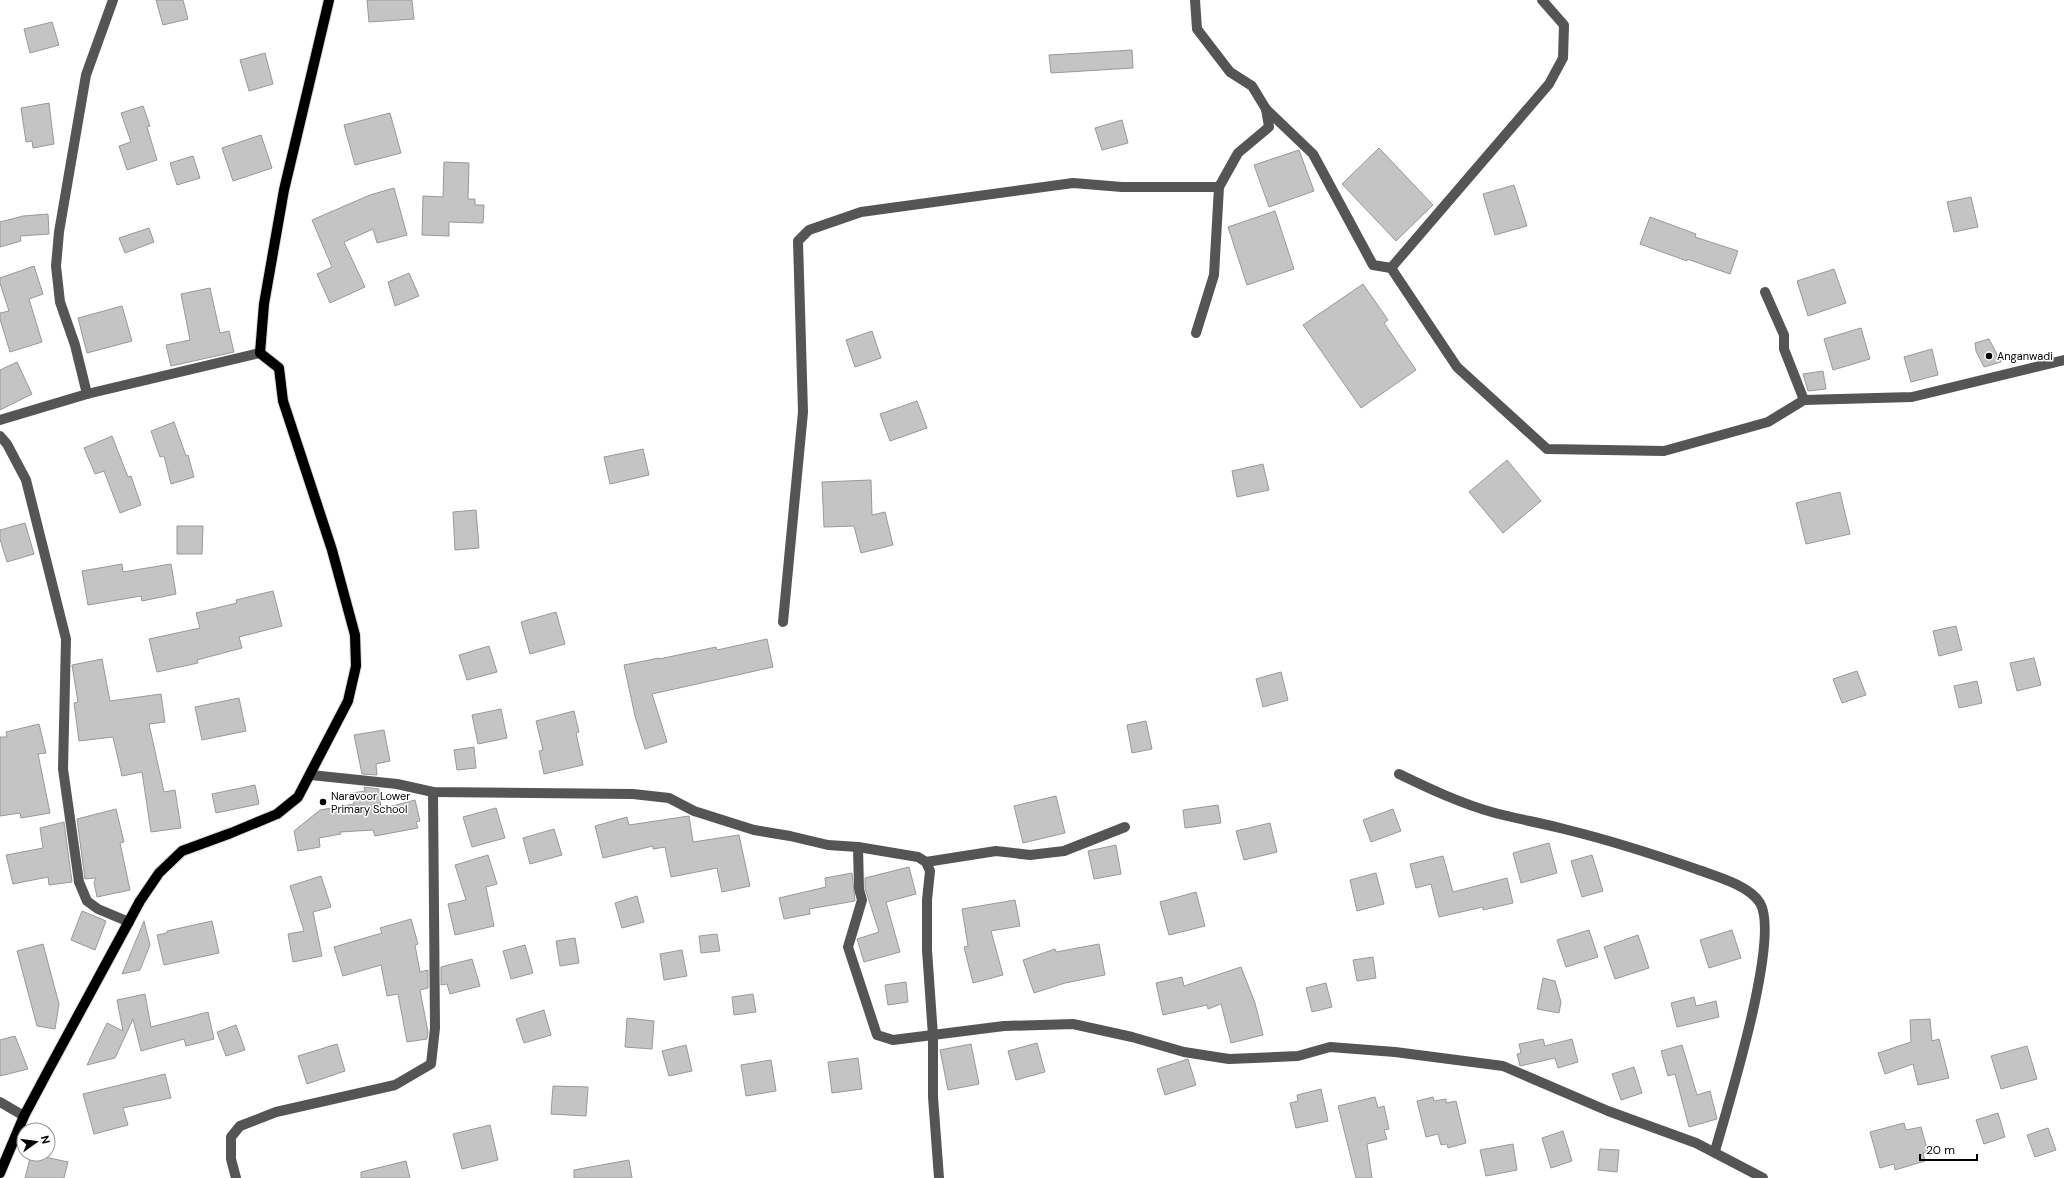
<svg xmlns="http://www.w3.org/2000/svg" width="2064" height="1178" font-family="'DM Sans',sans-serif">
<style>
.building{fill:#c4c4c4;stroke:#999}
.lines{fill:none;stroke-linecap:round;stroke-linejoin:round}
.major-casing{stroke:#dbdbdb;stroke-width:12}
.minor{stroke:#555;stroke-width:10}
.major{stroke:#000;stroke-width:10}
.poi-dot{fill:#000;stroke:#fff;stroke-width:1.5}
.labels{text-anchor:middle;dominant-baseline:central;stroke-width:3;stroke-linejoin:round;paint-order:stroke}
.poi-label{font-size:11px;fill:#000;stroke:#fff;text-anchor:start}
</style>
<rect width="100%" height="100%" fill="#fff"/>
<!-- building -->
<g class="building">
<path d="M 156,0 L 183,0 L 188,19 L 163,25 Z"/>
<path d="M 367,0 L 412,0 L 414,19 L 369,22 Z"/>
<path d="M 52,22 L 59,45 L 30,53 L 24,29 Z"/>
<path d="M 1132,50 L 1133,68 L 1051,73 L 1049,55 Z"/>
<path d="M 265,53 L 273,84 L 249,91 L 240,60 Z"/>
<path d="M 49,103 L 54,144 L 33,148 L 32,141 L 26,142 L 21,108 Z"/>
<path d="M 143,106 L 150,126 L 147,127 L 157,160 L 127,170 L 119,146 L 131,142 L 121,113 Z"/>
<path d="M 390,113 L 401,153 L 355,165 L 344,125 Z"/>
<path d="M 1122,120 L 1128,143 L 1102,150 L 1095,128 Z"/>
<path d="M 261,135 L 272,168 L 233,181 L 222,148 Z"/>
<path d="M 1379,148 L 1433,205 L 1396,241 L 1342,184 Z"/>
<path d="M 1299,150 L 1314,191 L 1269,207 L 1254,165 Z"/>
<path d="M 193,156 L 200,178 L 177,185 L 170,163 Z"/>
<path d="M 444,162 L 469,163 L 468,199 L 475,199 L 475,205 L 484,205 L 483,223 L 449,222 L 449,236 L 422,235 L 423,196 L 443,197 Z"/>
<path d="M 1514,185 L 1527,226 L 1495,235 L 1483,194 Z"/>
<path d="M 394,188 L 407,235 L 377,243 L 373,229 L 344,242 L 365,287 L 330,303 L 317,274 L 332,267 L 312,220 L 370,195 Z"/>
<path d="M 1971,197 L 1978,227 L 1954,232 L 1947,202 Z"/>
<path d="M 1275,211 L 1294,269 L 1247,285 L 1228,227 Z"/>
<path d="M 48,214 L 49,234 L 20,236 L 21,241 L 0,247 L 0,222 L 23,216 Z"/>
<path d="M 1650,217 L 1696,234 L 1695,237 L 1738,251 L 1730,274 L 1687,259 L 1687,261 L 1640,244 Z"/>
<path d="M 149,228 L 154,242 L 125,253 L 119,238 Z"/>
<path d="M 34,266 L 43,294 L 29,299 L 42,342 L 10,352 L 0,319 L 0,313 L 9,311 L 0,283 L 0,278 Z"/>
<path d="M 1834,269 L 1846,303 L 1808,316 L 1797,281 Z"/>
<path d="M 409,273 L 419,296 L 395,306 L 388,282 Z"/>
<path d="M 1363,284 L 1388,320 L 1384,323 L 1416,370 L 1361,408 L 1303,325 Z"/>
<path d="M 210,288 L 220,333 L 229,331 L 234,352 L 171,366 L 166,345 L 190,340 L 181,294 Z"/>
<path d="M 122,306 L 132,341 L 87,353 L 78,318 Z"/>
<path d="M 1861,328 L 1870,359 L 1833,370 L 1824,339 Z"/>
<path d="M 872,331 L 881,358 L 855,367 L 846,340 Z"/>
<path d="M 1989,339 L 2001,362 L 1984,367 L 1976,351 L 1975,343 Z"/>
<path d="M 1932,349 L 1938,375 L 1911,382 L 1904,357 Z"/>
<path d="M 17,362 L 32,394 L 0,410 L 0,370 Z"/>
<path d="M 1823,371 L 1826,389 L 1808,391 L 1803,374 Z"/>
<path d="M 917,401 L 927,428 L 890,441 L 880,414 Z"/>
<path d="M 174,422 L 186,456 L 188,455 L 194,477 L 171,484 L 164,456 L 160,457 L 151,431 Z"/>
<path d="M 112,436 L 128,477 L 131,476 L 141,505 L 120,513 L 104,471 L 95,474 L 84,448 Z"/>
<path d="M 643,449 L 649,475 L 610,484 L 604,457 Z"/>
<path d="M 1507,460 L 1541,501 L 1503,533 L 1469,492 Z"/>
<path d="M 1263,464 L 1269,490 L 1237,497 L 1232,471 Z"/>
<path d="M 871,480 L 872,515 L 885,512 L 893,545 L 861,553 L 854,526 L 824,527 L 822,482 Z"/>
<path d="M 1840,492 L 1850,534 L 1806,544 L 1796,503 Z"/>
<path d="M 476,510 L 479,548 L 455,550 L 453,512 Z"/>
<path d="M 25,523 L 34,554 L 7,562 L 0,539 L 0,530 Z"/>
<path d="M 177,526 L 203,526 L 202,554 L 177,554 Z"/>
<path d="M 122,564 L 123,572 L 171,564 L 176,594 L 142,601 L 141,596 L 88,605 L 82,571 Z"/>
<path d="M 273,591 L 282,626 L 239,637 L 242,648 L 197,660 L 198,663 L 157,672 L 149,639 L 200,628 L 196,613 L 237,603 L 236,600 Z"/>
<path d="M 556,612 L 565,644 L 530,654 L 521,622 Z"/>
<path d="M 1956,626 L 1962,650 L 1939,656 L 1933,631 Z"/>
<path d="M 767,639 L 773,667 L 652,694 L 667,742 L 645,749 L 635,716 L 624,665 L 659,658 L 659,659 L 716,647 L 717,650 Z"/>
<path d="M 489,646 L 497,672 L 467,680 L 459,655 Z"/>
<path d="M 2034,658 L 2041,685 L 2017,691 L 2010,663 Z"/>
<path d="M 102,659 L 110,701 L 161,694 L 165,722 L 149,724 L 164,792 L 175,790 L 181,828 L 151,832 L 142,772 L 122,776 L 113,737 L 79,741 L 74,703 L 78,702 L 72,665 Z"/>
<path d="M 1857,671 L 1866,695 L 1842,703 L 1833,679 Z"/>
<path d="M 1281,672 L 1288,700 L 1263,707 L 1256,679 Z"/>
<path d="M 1977,681 L 1982,703 L 1959,708 L 1954,686 Z"/>
<path d="M 239,698 L 246,731 L 202,740 L 195,707 Z"/>
<path d="M 501,709 L 507,738 L 478,744 L 472,715 Z"/>
<path d="M 574,711 L 579,732 L 576,733 L 583,765 L 544,774 L 539,751 L 543,750 L 536,721 Z"/>
<path d="M 1146,721 L 1152,749 L 1132,753 L 1127,725 Z"/>
<path d="M 39,724 L 46,753 L 38,754 L 50,813 L 21,818 L 20,813 L 0,816 L 0,737 L 7,737 L 6,732 Z"/>
<path d="M 384,730 L 390,761 L 376,764 L 377,775 L 362,774 L 354,735 Z"/>
<path d="M 474,747 L 476,768 L 457,770 L 454,750 Z"/>
<path d="M 255,785 L 259,804 L 216,813 L 212,794 Z"/>
<path d="M 364,787 L 379,789 L 381,809 L 415,800 L 420,821 L 416,822 L 418,828 L 375,836 L 373,830 L 340,832 L 341,834 L 319,838 L 320,847 L 298,851 L 294,831 L 320,810 L 354,804 L 353,793 L 365,791 Z"/>
<path d="M 1056,796 L 1065,833 L 1023,843 L 1014,806 Z"/>
<path d="M 1218,805 L 1221,823 L 1185,828 L 1183,810 Z"/>
<path d="M 496,808 L 505,838 L 472,847 L 463,817 Z"/>
<path d="M 116,809 L 124,842 L 120,843 L 130,890 L 97,897 L 94,882 L 96,878 L 85,879 L 77,819 Z"/>
<path d="M 1393,809 L 1401,831 L 1371,842 L 1363,820 Z"/>
<path d="M 689,816 L 693,842 L 739,835 L 750,886 L 722,892 L 717,868 L 671,877 L 665,847 L 653,849 L 653,846 L 603,858 L 595,826 L 627,817 L 629,825 Z"/>
<path d="M 64,822 L 72,882 L 49,885 L 48,877 L 13,884 L 6,855 L 43,848 L 40,828 Z"/>
<path d="M 1270,823 L 1277,852 L 1244,860 L 1236,831 Z"/>
<path d="M 554,829 L 562,855 L 530,864 L 523,838 Z"/>
<path d="M 1549,843 L 1557,873 L 1521,883 L 1513,853 Z"/>
<path d="M 1116,845 L 1121,874 L 1094,879 L 1088,851 Z"/>
<path d="M 488,855 L 497,884 L 486,887 L 494,926 L 455,935 L 448,904 L 466,900 L 455,865 Z"/>
<path d="M 1592,855 L 1603,891 L 1582,897 L 1571,861 Z"/>
<path d="M 1443,856 L 1453,892 L 1507,878 L 1513,903 L 1483,910 L 1483,907 L 1439,917 L 1431,884 L 1416,888 L 1410,864 Z"/>
<path d="M 909,867 L 916,894 L 886,902 L 900,952 L 864,962 L 857,939 L 879,932 L 865,888 L 865,878 Z"/>
<path d="M 852,873 L 855,901 L 809,909 L 810,914 L 784,919 L 779,898 L 826,887 L 825,878 Z"/>
<path d="M 1376,873 L 1384,904 L 1357,911 L 1350,880 Z"/>
<path d="M 321,876 L 331,907 L 313,912 L 322,956 L 293,962 L 288,934 L 304,931 L 290,886 Z"/>
<path d="M 1196,892 L 1205,926 L 1169,935 L 1160,902 Z"/>
<path d="M 637,896 L 644,922 L 622,928 L 615,903 Z"/>
<path d="M 1015,900 L 1020,926 L 991,931 L 1003,975 L 973,983 L 964,947 L 968,946 L 962,909 Z"/>
<path d="M 82,911 L 106,921 L 95,950 L 71,940 Z"/>
<path d="M 411,919 L 418,944 L 415,945 L 420,972 L 428,970 L 428,988 L 420,990 L 428,1032 L 427,1039 L 407,1042 L 398,994 L 387,996 L 381,965 L 343,976 L 334,947 L 382,933 L 380,928 Z"/>
<path d="M 144,921 L 150,945 L 140,970 L 122,974 Z"/>
<path d="M 212,921 L 219,953 L 164,965 L 157,935 L 167,933 L 167,931 Z"/>
<path d="M 1589,930 L 1598,957 L 1566,967 L 1557,940 Z"/>
<path d="M 1732,930 L 1741,958 L 1709,968 L 1700,940 Z"/>
<path d="M 717,934 L 720,951 L 701,953 L 699,936 Z"/>
<path d="M 1638,935 L 1649,968 L 1615,979 L 1604,947 Z"/>
<path d="M 575,938 L 579,963 L 560,966 L 556,941 Z"/>
<path d="M 43,944 L 59,1004 L 55,1029 L 37,1026 L 17,951 Z"/>
<path d="M 1099,944 L 1105,975 L 1065,983 L 1034,993 L 1023,960 L 1055,949 L 1056,952 Z"/>
<path d="M 525,945 L 533,973 L 511,979 L 503,951 Z"/>
<path d="M 682,950 L 687,976 L 664,980 L 660,954 Z"/>
<path d="M 1373,957 L 1376,978 L 1357,981 L 1353,960 Z"/>
<path d="M 472,959 L 480,986 L 450,994 L 447,984 L 441,985 L 441,967 Z"/>
<path d="M 1241,967 L 1255,1003 L 1263,1035 L 1231,1043 L 1221,1004 L 1208,1009 L 1207,1005 L 1163,1015 L 1156,983 L 1182,977 L 1184,986 Z"/>
<path d="M 1543,978 L 1555,981 L 1561,1002 L 1559,1013 L 1537,1009 Z"/>
<path d="M 906,982 L 908,1002 L 888,1005 L 885,985 Z"/>
<path d="M 1326,983 L 1332,1007 L 1312,1012 L 1306,988 Z"/>
<path d="M 145,994 L 151,1027 L 208,1012 L 214,1039 L 186,1046 L 184,1039 L 141,1051 L 133,1019 L 115,1058 L 87,1065 L 107,1023 L 123,1031 L 117,1000 Z"/>
<path d="M 753,994 L 756,1012 L 734,1015 L 732,997 Z"/>
<path d="M 1694,997 L 1696,1006 L 1716,1001 L 1719,1017 L 1677,1027 L 1671,1003 Z"/>
<path d="M 544,1010 L 551,1035 L 524,1043 L 516,1019 Z"/>
<path d="M 627,1018 L 654,1021 L 652,1049 L 625,1047 Z"/>
<path d="M 1930,1019 L 1932,1041 L 1939,1039 L 1949,1078 L 1918,1085 L 1913,1064 L 1885,1074 L 1878,1053 L 1911,1042 L 1910,1020 Z"/>
<path d="M 236,1025 L 245,1050 L 226,1056 L 217,1032 Z"/>
<path d="M 15,1036 L 28,1069 L 0,1076 L 0,1040 Z"/>
<path d="M 1543,1039 L 1545,1046 L 1572,1039 L 1578,1062 L 1558,1068 L 1555,1058 L 1520,1066 L 1517,1054 L 1521,1053 L 1519,1044 Z"/>
<path d="M 1037,1043 L 1045,1072 L 1016,1080 L 1008,1051 Z"/>
<path d="M 337,1044 L 345,1071 L 307,1084 L 298,1056 Z"/>
<path d="M 971,1044 L 979,1084 L 948,1090 L 940,1050 Z"/>
<path d="M 686,1045 L 692,1071 L 669,1076 L 662,1051 Z"/>
<path d="M 1682,1045 L 1697,1095 L 1710,1091 L 1717,1119 L 1689,1127 L 1675,1074 L 1668,1076 L 1661,1051 Z"/>
<path d="M 2027,1046 L 2037,1079 L 2001,1089 L 1991,1056 Z"/>
<path d="M 858,1058 L 862,1089 L 832,1093 L 828,1062 Z"/>
<path d="M 1188,1059 L 1196,1085 L 1165,1095 L 1157,1069 Z"/>
<path d="M 771,1060 L 776,1091 L 746,1096 L 741,1065 Z"/>
<path d="M 1634,1067 L 1642,1093 L 1621,1100 L 1612,1074 Z"/>
<path d="M 165,1074 L 171,1098 L 123,1108 L 128,1125 L 94,1134 L 83,1094 Z"/>
<path d="M 553,1086 L 588,1087 L 586,1116 L 551,1114 Z"/>
<path d="M 1321,1089 L 1328,1121 L 1296,1128 L 1290,1103 L 1298,1101 L 1297,1095 Z"/>
<path d="M 1375,1097 L 1378,1108 L 1384,1106 L 1389,1129 L 1384,1130 L 1387,1139 L 1367,1144 L 1372,1178 L 1356,1178 L 1338,1106 Z"/>
<path d="M 1433,1097 L 1434,1101 L 1446,1099 L 1446,1103 L 1456,1101 L 1466,1143 L 1448,1148 L 1447,1144 L 1441,1145 L 1438,1134 L 1426,1137 L 1417,1101 Z"/>
<path d="M 1998,1113 L 2005,1137 L 1984,1144 L 1976,1120 Z"/>
<path d="M 1904,1123 L 1906,1130 L 1921,1127 L 1928,1152 L 1923,1153 L 1925,1161 L 1895,1170 L 1894,1164 L 1880,1168 L 1870,1132 Z"/>
<path d="M 490,1125 L 498,1160 L 462,1169 L 453,1134 Z"/>
<path d="M 2048,1128 L 2056,1150 L 2035,1157 L 2027,1135 Z"/>
<path d="M 1563,1131 L 1572,1161 L 1551,1168 L 1542,1138 Z"/>
<path d="M 1513,1144 L 1517,1170 L 1486,1176 L 1480,1150 Z"/>
<path d="M 1600,1149 L 1619,1150 L 1617,1172 L 1598,1170 Z"/>
<path d="M 31,1154 L 68,1162 L 64,1178 L 25,1178 Z"/>
<path d="M 629,1160 L 632,1178 L 574,1178 L 574,1170 Z"/>
<path d="M 406,1161 L 410,1178 L 361,1178 L 361,1172 Z"/>
</g>
<g class="lines">
<!-- major casing -->
<g class="major-casing">
<path id="major" d="M 0,1173 L 24,1116 L 49,1069 L 140,901 L 159,873 L 182,851 L 231,833 L 277,814 L 298,797 L 348,701 L 356,666 L 355,635 L 332,550 L 283,401 L 279,368 L 260,353 L 264,304 L 284,190 L 329,0"/>
</g>
<!-- minor -->
<g class="minor">
<path d="M 1195,0 L 1197,29 L 1230,72 L 1252,86 L 1266,109"/>
<path d="M 1391,268 L 1549,84 L 1563,58 L 1564,25 L 1542,0"/>
<path d="M 1765,292 L 1784,335 L 1784,349 L 1804,400"/>
<path d="M 1196,333 L 1214,275 L 1219,187 L 1238,153 L 1269,127 L 1266,109 L 1313,154 L 1373,265 L 1391,268 L 1457,367 L 1547,449 L 1664,451 L 1768,422 L 1804,400 L 1912,397 L 2064,360"/>
<path d="M 87,394 L 260,353"/>
<path d="M 0,420 L 87,394 L 75,345 L 60,302 L 56,266 L 59,232 L 86,75 L 113,0"/>
<path d="M 0,436 L 7,444 L 26,480 L 66,639 L 63,769 L 79,882 L 87,901 L 98,909 L 129,922"/>
<path d="M 783,622 L 803,412 L 798,241 L 809,230 L 861,212 L 1073,183 L 1122,187 L 1219,187"/>
<path d="M 1399,774 C 1430,789 1462,804 1495,813 C 1518,819 1541,823 1564,829 C 1609,840 1653,854 1696,869 C 1715,876 1749,885 1760,903 C 1781,938 1727,1108 1715,1151"/>
<path d="M 311,775 L 397,784 L 433,792 L 633,794 L 669,798 L 694,811 L 754,830 L 790,836 L 828,845 L 858,847 L 859,889 L 862,900 L 848,947 L 877,1035 L 893,1040 L 1004,1026 L 1073,1024 L 1132,1037 L 1184,1052 L 1229,1059 L 1298,1056 L 1330,1047 L 1395,1052 L 1503,1066 L 1608,1111 L 1696,1143 L 1763,1178"/>
<path d="M 858,847 L 918,857 L 926,862 L 930,871 L 927,900 L 927,950 L 933,1036 L 933,1097 L 939,1178"/>
<path d="M 926,862 L 996,851 L 1030,855 L 1064,851 L 1125,827"/>
<path d="M 0,1102 L 24,1116"/>
<path d="M 236,1178 L 231,1159 L 231,1137 L 240,1126 L 276,1112 L 395,1085 L 431,1064 L 435,1028 L 433,792"/>
</g>
<!-- major -->
<use href="#major" class="major"/>
</g>
<!-- markers -->
<g class="poi-dot">
<circle cx="1989" cy="356" r="4"/>
<circle cx="323" cy="802" r="4"/>
</g>
<g class="labels">
<!-- poi labels -->
<g class="poi-label">
<text x="1997" y="356">Anganwadi</text>
<text x="331" y="796">Naravoor Lower<tspan x="331" dy="13">Primary School</tspan></text>
</g>
</g>
<!-- north arrow -->
<g transform="translate(36 1142) rotate(76)"><circle r="19" fill="#ffffff" stroke="#999999"/>
<path d="M0-3L7 15L0 10L-7 15Z" fill="#000000"/>
<text y="-6" font-size="11" font-weight="bold" text-anchor="middle" fill="#000000">N</text>
</g>
<!-- scale -->
<path d="M1920 1154v6h57v-6" fill="none" stroke="#000000" stroke-width="2"/>
<text x="1926" y="1154" font-size="12" fill="#000000" stroke="#ffffff" stroke-width="3" paint-order="stroke">20 m</text>
</svg>
